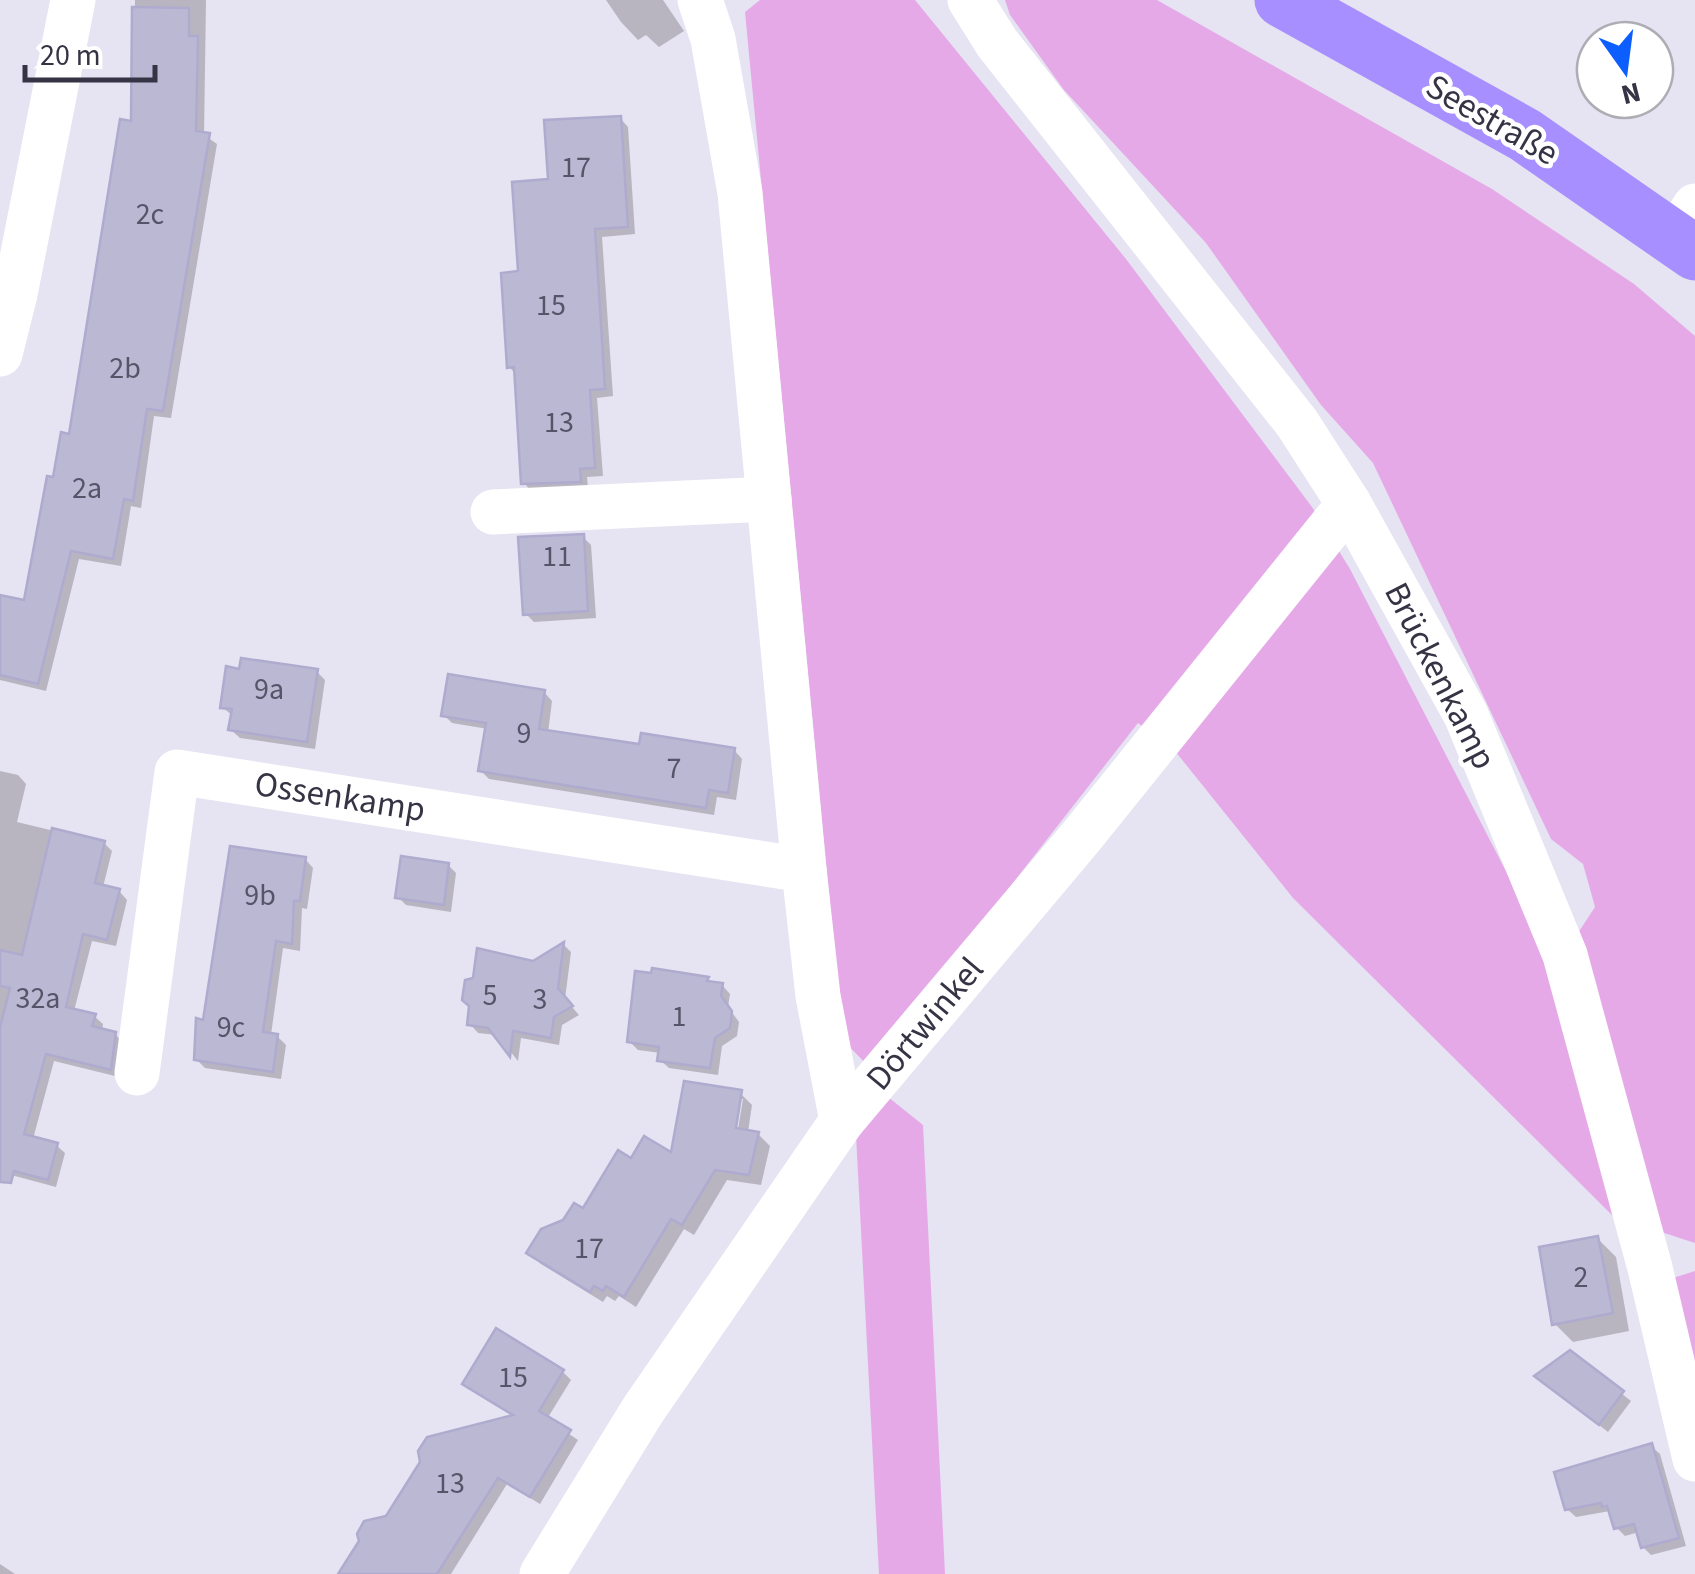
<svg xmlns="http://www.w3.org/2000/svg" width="1695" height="1574" font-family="'Source Sans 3',sans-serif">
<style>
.green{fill:#e6a9e8}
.shadow{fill:#0003;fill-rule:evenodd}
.building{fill:#bbb8d4;stroke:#afabcf;stroke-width:2.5}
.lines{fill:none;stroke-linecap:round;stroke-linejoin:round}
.minor{stroke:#fff;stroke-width:45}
.major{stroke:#a88fff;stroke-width:55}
.labels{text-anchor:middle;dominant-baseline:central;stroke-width:9;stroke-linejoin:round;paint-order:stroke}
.number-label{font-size:30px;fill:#565468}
.street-label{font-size:35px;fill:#353344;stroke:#fff}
</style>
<rect width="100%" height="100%" fill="#e6e3f2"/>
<!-- green -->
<g class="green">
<path d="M 760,0 L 915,0 L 1126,259 L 1312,507 L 1350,569 L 1559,974 L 1614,1217 L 1293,898 L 1175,751 L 1138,723 L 869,1067 L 843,1040 L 745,12 Z"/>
<path d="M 1005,0 L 1157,0 L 1492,189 L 1634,284 L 1695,336 L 1695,1243 L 1655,1230 L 1576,936 L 1595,907 L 1583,864 L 1551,839 L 1373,463 L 1321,405 L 1206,243 L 1064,90 L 1010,15 Z"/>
<path d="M 888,1097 L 923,1125 L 945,1574 L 879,1574 L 856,1135 Z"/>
<path d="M 1695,1271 L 1695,1371 L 1673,1278 Z"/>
</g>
<!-- shadow -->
<g class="shadow">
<path d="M 135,0 L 206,0 L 204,135 L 217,144 L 171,418 L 154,416 L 141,508 L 131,506 L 121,566 L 79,559 L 46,691 L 0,680 L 0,601 L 26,603 L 55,480 L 71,437 L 133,124 Z"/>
<path d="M 606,0 L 663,0 L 684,31 L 659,47 L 646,35 L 638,40 L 621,22 Z"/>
<path d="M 620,118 L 628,127 L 635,234 L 602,237 L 613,396 L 597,398 L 603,476 L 587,477 L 588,489 L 532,492 L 524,483 L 517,375 L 509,367 L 521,274 L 550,182 Z"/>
<path d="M 583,537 L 591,545 L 596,618 L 534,622 L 526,614 Z"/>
<path d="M 317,672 L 325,680 L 315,749 L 240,738 L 231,730 L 233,716 L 222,707 Z"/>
<path d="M 544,692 L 552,701 L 548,733 L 641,747 L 734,750 L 742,759 L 736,800 L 717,797 L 714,815 L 489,779 L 481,771 L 488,729 L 452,723 L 444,715 Z"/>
<path d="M 0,771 L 18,775 L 26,784 L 17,822 L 104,843 L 112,851 L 103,887 L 119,891 L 127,900 L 116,946 L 92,941 L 74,1011 L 94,1016 L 103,1024 L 102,1031 L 115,1034 L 123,1043 L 119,1077 L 54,1061 L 33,1139 L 56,1145 L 65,1153 L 56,1187 L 0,1172 Z"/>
<path d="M 305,859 L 313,868 L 307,909 L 302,908 L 300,951 L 283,948 L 271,1035 L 277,1036 L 286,1045 L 281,1079 L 205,1068 L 196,1059 L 205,1023 Z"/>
<path d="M 448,865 L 456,873 L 451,912 L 406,905 L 398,897 Z"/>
<path d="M 564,945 L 571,952 L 565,999 L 579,1015 L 562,1025 L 559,1045 L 521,1038 L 518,1061 L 497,1035 L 478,1033 L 470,1024 L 534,964 Z"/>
<path d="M 707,979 L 712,984 L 722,985 L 730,994 L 728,1007 L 739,1022 L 737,1036 L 722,1046 L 718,1075 L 669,1068 L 660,1060 L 661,1053 L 638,1050 L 629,1041 Z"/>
<path d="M 740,1093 L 752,1105 L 748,1132 L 758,1134 L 770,1146 L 761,1185 L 727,1180 L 694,1235 L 684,1229 L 636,1307 L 619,1296 L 615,1301 L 607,1296 L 603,1302 L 541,1264 L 529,1253 L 584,1212 L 632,1161 L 673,1156 ZM 738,1099 L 743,1099 L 736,1141 L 731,1140 Z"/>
<path d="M 1598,1239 L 1616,1257 L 1629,1331 L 1573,1342 L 1555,1324 Z"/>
<path d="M 1570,1353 L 1631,1401 L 1608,1432 L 1546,1384 Z"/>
<path d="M 563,1372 L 571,1380 L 547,1419 L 578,1440 L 540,1504 L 507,1484 L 451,1574 L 341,1574 L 388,1518 L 515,1417 L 465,1384 Z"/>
<path d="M 1651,1446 L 1660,1454 L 1686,1546 L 1651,1555 L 1643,1547 L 1639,1532 L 1625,1536 L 1617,1528 L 1610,1511 L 1576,1517 L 1567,1509 Z"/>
<path d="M 0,1564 L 15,1574 L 0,1574 Z"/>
</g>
<!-- building -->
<g class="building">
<path d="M 132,7 L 189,8 L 189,36 L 198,36 L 196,131 L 210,133 L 163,411 L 147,409 L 133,501 L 124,499 L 113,559 L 71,551 L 38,684 L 0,675 L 0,595 L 24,600 L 47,476 L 53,477 L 61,432 L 69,434 L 120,119 L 131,121 Z"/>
<path d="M 621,116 L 628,227 L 595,229 L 605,389 L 590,390 L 595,468 L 580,469 L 581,482 L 521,484 L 514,367 L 507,368 L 501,273 L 518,271 L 512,182 L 548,179 L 544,120 Z"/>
<path d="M 584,534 L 588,611 L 523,615 L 518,537 Z"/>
<path d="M 241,658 L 318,669 L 307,742 L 228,730 L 232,709 L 220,708 L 226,666 L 239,669 Z"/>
<path d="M 448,674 L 545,690 L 539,729 L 639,744 L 641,733 L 735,748 L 728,793 L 709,790 L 706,808 L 478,771 L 486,723 L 441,716 Z"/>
<path d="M 52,828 L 105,841 L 95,883 L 120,889 L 107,940 L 83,934 L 66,1007 L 96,1014 L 92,1026 L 116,1032 L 111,1070 L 46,1054 L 24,1134 L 58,1143 L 48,1180 L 14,1171 L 11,1183 L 0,1182 L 0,1027 L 10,988 L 0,986 L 0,950 L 22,955 Z"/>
<path d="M 230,846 L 306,857 L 300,901 L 294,901 L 292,944 L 276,941 L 263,1032 L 278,1034 L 273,1072 L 194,1060 L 196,1018 L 203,1020 Z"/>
<path d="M 401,856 L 449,863 L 444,905 L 395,898 Z"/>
<path d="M 564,942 L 558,988 L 573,1006 L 554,1017 L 551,1038 L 513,1031 L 510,1057 L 488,1028 L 467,1025 L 469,1006 L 462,1000 L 465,980 L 473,978 L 477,948 L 533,961 Z"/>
<path d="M 652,968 L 709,977 L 707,981 L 723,983 L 721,996 L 732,1011 L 730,1028 L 715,1038 L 710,1068 L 657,1061 L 659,1047 L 627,1042 L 635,971 L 651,973 Z"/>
<path d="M 684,1081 L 742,1090 L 736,1128 L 759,1132 L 749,1175 L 715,1170 L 682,1225 L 671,1219 L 624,1297 L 606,1286 L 603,1291 L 594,1286 L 590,1292 L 526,1253 L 541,1229 L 563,1220 L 574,1203 L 583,1208 L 618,1150 L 631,1158 L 644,1136 L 671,1152 Z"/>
<path d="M 1598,1236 L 1613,1313 L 1552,1325 L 1539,1247 Z"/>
<path d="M 496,1328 L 564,1370 L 539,1411 L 571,1430 L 530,1497 L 498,1478 L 437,1574 L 338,1574 L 359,1541 L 357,1534 L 364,1521 L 386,1516 L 420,1462 L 418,1451 L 427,1437 L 513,1415 L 462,1384 Z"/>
<path d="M 1570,1350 L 1624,1391 L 1599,1425 L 1534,1376 Z"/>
<path d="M 1652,1443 L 1679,1538 L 1641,1548 L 1634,1524 L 1614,1529 L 1607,1506 L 1602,1507 L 1601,1503 L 1565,1510 L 1554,1472 Z"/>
</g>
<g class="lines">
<!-- minor -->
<g class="minor">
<path d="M 700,0 L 713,39 L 740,193 L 804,870 L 818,996 L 842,1121"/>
<path d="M 970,0 L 997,43 L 1297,423 L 1349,504 L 1466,715 L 1565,955 L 1650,1268 L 1695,1459"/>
<path d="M 1675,237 L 1695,206"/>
<path d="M 0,354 L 15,294 L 73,0"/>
<path d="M 493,512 L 769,499"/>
<path d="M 137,1073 L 177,772 L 804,870"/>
<path d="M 542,1574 L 643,1410 L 842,1121 L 1081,837 L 1349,504"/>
</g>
<!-- major -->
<path class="major" d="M 1282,0 L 1525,135 L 1695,253"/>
</g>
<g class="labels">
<!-- number labels -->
<g class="number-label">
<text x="576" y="167">17</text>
<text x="150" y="214">2c</text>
<text x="551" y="305">15</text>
<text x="125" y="368">2b</text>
<text x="559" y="422">13</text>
<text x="87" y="488">2a</text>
<text x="557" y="556">11</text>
<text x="269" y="689">9a</text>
<text x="524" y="733">9</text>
<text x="674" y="768">7</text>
<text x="260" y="895">9b</text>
<text x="490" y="995">5</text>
<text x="38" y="998">32a</text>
<text x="540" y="999">3</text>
<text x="679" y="1016">1</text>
<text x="231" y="1027">9c</text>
<text x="589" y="1248">17</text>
<text x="1581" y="1277">2</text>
<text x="513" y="1377">15</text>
<text x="450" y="1483">13</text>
</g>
<!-- street labels -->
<g class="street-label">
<text transform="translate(1492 120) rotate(30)">Seestraße</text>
<text transform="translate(1440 676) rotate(63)">Brückenkamp</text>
<text transform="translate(340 797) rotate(9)">Ossenkamp</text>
<text transform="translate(925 1024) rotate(-50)">Dörtwinkel</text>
</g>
</g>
<!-- north arrow -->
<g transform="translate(1625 70) rotate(166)"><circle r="48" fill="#ffffff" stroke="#aeadb4" stroke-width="2.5"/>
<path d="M0-8L18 38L0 25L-18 38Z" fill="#0d5eff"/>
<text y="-15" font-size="28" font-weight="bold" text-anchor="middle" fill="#353344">N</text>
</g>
<!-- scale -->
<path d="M25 65v15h130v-15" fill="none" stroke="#353344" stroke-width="5"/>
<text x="40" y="65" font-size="30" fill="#353344" stroke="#ffffff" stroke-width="8" paint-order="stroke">20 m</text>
</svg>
